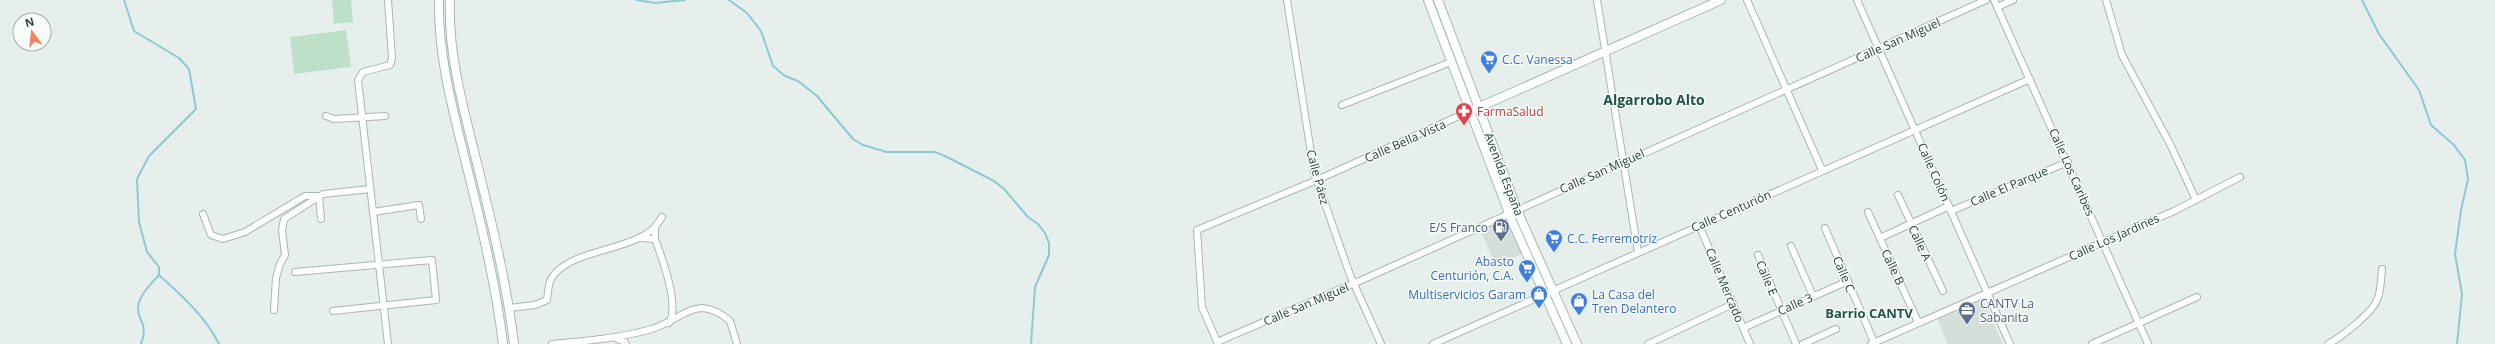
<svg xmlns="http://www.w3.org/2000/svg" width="2495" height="344" font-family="'Open Sans',sans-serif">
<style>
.built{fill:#d4dfda}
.pitch{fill:#bfe0c8}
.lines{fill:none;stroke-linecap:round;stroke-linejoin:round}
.stream{stroke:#8ec9d4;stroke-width:2}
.street-casing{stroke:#a8b8b2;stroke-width:8}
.secondary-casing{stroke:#a4bbb3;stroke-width:10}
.street{stroke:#fff;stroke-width:6}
.secondary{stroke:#fff;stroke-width:8}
.labels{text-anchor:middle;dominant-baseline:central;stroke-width:3;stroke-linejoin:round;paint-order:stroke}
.street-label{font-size:12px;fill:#24423a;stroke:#f7fbf9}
.shop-label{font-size:12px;fill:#366cbe;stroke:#f7fbf9;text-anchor:start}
.health-label{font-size:12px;fill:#be3a42;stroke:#f7fbf9;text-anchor:start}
.service-label{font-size:12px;fill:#4e5e75;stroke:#f7fbf9;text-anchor:end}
.neighbourhood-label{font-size:13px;font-weight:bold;fill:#1f5548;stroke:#f7fbf9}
.quarter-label{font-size:14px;font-weight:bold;fill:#1f5548;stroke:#f7fbf9}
</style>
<rect width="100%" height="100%" fill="#e6efeb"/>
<!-- built -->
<g class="built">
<path d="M 1507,220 L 1522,254 L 1496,265 L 1481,231 Z"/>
<path d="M 1982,298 L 2003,344 L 1948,344 L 1937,318 Z"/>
</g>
<!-- pitch -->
<g class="pitch">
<path d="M 332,0 L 351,0 L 353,22 L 334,24 Z"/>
<path d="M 346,30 L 351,67 L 294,74 L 290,37 Z"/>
</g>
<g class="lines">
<!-- stream -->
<g class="stream">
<path d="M 124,0 L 134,31 L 179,58 L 189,69 L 196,109 L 149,156 L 137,179 L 139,222 L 147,252 L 159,267 L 159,275 C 152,283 139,295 138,307 C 137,322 149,321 141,344"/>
<path d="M 637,0 L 655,3 L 685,0"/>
<path d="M 729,0 L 747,13 L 761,31 L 773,66 L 785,76 L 798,81 L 817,96 L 853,139 L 863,145 L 887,152 L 935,152 L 947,157 L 994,181 L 1004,189 L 1028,217 L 1038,224 L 1045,233 L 1049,243 L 1049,255 L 1035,287 L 1031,344"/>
<path d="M 2362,0 L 2379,34 L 2419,90 L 2431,125 L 2454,145 L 2465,160 L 2468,179 L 2461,210 L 2455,254 L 2462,294 L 2457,344"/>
<path d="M 159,275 C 181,295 206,317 219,344"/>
</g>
<!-- street casing -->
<g class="street-casing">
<g id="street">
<path d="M 388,0 L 392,58 L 390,65 L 363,72 L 358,80 L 388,344"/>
<path d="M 1287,0 L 1314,172 L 1350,275 L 1381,344"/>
<path d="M 1597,0 L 1638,252"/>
<path d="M 1747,0 L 1822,170"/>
<path d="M 1857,0 L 2010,344"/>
<path d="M 1994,0 L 2148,344"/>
<path d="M 2106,0 L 2122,55 L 2170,144 L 2196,200"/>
<path d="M 1997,7 L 2013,0"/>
<path d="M 1342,105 L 1451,62"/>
<path d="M 326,116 L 334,119 L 385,116"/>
<path d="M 1898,195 L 1943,291"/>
<path d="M 1951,211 L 2068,162"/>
<path d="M 373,212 L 419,205 L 421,219"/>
<path d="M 1868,212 L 1918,322"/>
<path d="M 203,214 L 211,235 L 223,239 L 245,232 L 305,196 L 319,196 L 321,219"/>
<path d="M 1699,225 L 1750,344"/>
<path d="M 1825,228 L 1874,342"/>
<path d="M 641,238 L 655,239 L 655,227 L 662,217"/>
<path d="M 1880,238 L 1949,206"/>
<path d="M 655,239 C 662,258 680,305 669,323"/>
<path d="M 1791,246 L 1813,296"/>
<path d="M 1758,255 L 1796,344"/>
<path d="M 295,272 L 432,260 L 436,300 L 333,311"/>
<path d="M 509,308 L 535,305 L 547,300 C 548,294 548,285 551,279 C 568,249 630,252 655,227"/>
<path d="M 274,310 L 276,278 L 280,264 L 285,255 L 282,230 L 284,219 L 323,194 L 370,189"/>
<path d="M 1743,328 L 1848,281"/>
<path d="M 615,338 L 625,342 L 626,344"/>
<path d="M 1217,342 L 1364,279 L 1986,0"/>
<path d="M 552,344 C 586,341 620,338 652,329 C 669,324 687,308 703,308 C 713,309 722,314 730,321 L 737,344"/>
<path d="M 1218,344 L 1202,307 L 1197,230 L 1317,180 L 1470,111"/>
<path d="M 1433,344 L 2030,79"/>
<path d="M 1648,344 L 1733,304"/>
<path d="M 1803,344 L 1836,329"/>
<path d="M 1871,344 L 2174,211 L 2240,177"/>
<path d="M 2092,344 L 2197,297"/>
<path d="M 2328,344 C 2340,338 2372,313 2377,300 C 2381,292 2381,279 2382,269"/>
</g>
</g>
<!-- secondary casing -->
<g class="secondary-casing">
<g id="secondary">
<path d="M 439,0 C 438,50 450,99 462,147 C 478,212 495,277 503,344"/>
<path d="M 450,0 C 448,50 461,99 473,147 C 489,212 506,277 514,344"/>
<path d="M 1428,0 L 1512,221 L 1567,344"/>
<path d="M 1438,0 L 1520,217 L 1577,344"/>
<path d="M 1475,109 L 1721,0"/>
</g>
</g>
<!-- street -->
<use href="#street" class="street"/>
<!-- secondary -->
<use href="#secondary" class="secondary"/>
</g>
<!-- icons -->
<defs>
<g id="supermarket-pin" transform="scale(0.9)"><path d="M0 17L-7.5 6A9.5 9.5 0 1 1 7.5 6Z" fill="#3f7fe0" stroke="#f7fbf9"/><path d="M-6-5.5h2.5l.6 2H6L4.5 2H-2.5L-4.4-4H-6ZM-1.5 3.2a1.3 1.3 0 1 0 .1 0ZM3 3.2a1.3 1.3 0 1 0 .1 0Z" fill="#fff"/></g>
<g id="pharmacy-pin" transform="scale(0.9)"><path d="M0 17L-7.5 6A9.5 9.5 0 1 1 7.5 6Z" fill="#e0444e" stroke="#f7fbf9"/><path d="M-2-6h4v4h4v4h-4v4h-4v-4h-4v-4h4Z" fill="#fff"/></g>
<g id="fuel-pin" transform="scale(0.9)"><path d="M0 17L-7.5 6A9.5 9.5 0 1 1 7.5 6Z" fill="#5c6f8a" stroke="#f7fbf9"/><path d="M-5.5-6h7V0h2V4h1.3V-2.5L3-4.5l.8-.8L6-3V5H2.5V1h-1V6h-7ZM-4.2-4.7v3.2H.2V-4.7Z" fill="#fff"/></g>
<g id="shop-pin" transform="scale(0.9)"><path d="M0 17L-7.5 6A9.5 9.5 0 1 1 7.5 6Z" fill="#3f7fe0" stroke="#f7fbf9"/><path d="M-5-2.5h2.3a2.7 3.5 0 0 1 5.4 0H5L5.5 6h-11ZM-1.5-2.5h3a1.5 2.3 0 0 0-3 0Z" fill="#fff"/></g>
<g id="office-pin" transform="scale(0.9)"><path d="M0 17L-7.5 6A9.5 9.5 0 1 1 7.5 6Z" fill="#5c6f8a" stroke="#f7fbf9"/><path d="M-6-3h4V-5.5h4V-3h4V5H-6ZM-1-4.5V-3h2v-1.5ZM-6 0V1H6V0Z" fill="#fff"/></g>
</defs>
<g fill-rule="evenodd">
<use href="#supermarket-pin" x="1489" y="59"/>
<use href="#pharmacy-pin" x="1464" y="111"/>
<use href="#fuel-pin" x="1501" y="227"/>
<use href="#supermarket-pin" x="1554" y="238"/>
<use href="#supermarket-pin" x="1527" y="268"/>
<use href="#shop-pin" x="1539" y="294"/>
<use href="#shop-pin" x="1579" y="301"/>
<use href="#office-pin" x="1967" y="310"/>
</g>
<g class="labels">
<!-- street labels -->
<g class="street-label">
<text transform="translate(1898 40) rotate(-24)">Calle San Miguel</text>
<text transform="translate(1405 141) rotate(-24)">Calle Bella Vista</text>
<text transform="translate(1602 171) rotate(-24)">Calle San Miguel</text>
<text transform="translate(1934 172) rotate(66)">Calle Colón</text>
<text transform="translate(2072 172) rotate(66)">Calle Los Caribes</text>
<text transform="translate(1504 174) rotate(69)">Avenida España</text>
<text transform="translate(1318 177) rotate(75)">Calle Páez</text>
<text transform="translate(2009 186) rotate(-23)">Calle El Parque</text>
<text transform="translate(1731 211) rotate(-24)">Calle Centurión</text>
<text transform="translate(2114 237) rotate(-24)">Calle Los Jardines</text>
<text transform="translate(1920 243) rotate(65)">Calle A</text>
<text transform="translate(1893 267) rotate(65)">Calle B</text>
<text transform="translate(1844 274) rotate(67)">Calle C</text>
<text transform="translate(1767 278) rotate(67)">Calle E</text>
<text transform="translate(1725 285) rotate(67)">Calle Mercado</text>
<text transform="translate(1306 304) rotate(-23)">Calle San Miguel</text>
<text transform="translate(1795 304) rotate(-24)">Calle 3</text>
</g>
<!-- shop labels -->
<g class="shop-label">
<text x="1502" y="59">C.C. Vanessa</text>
<text x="1567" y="238">C.C. Ferremotriz</text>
<text x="1514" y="261" text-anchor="end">Abasto<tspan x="1514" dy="14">Centurión, C.A.</tspan></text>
<text x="1526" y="294" text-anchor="end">Multiservicios Garam</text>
<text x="1592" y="294">La Casa del<tspan x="1592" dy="14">Tren Delantero</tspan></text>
</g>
<!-- health labels -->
<g class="health-label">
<text x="1477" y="111">FarmaSalud</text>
</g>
<!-- service labels -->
<g class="service-label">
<text x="1488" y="227">E/S Franco</text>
<text x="1980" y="303" text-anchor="start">CANTV La<tspan x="1980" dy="14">Sabanita</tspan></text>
</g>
<!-- neighbourhood labels -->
<g class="neighbourhood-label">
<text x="1869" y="313">Barrio CANTV</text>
</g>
<!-- quarter labels -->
<g class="quarter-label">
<text x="1654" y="99">Algarrobo Alto</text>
</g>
</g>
<!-- north arrow -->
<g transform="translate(32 32) rotate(345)"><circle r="19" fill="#f7fbf9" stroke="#a3b1ad"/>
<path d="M0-3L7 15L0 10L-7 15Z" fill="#f4845f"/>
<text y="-6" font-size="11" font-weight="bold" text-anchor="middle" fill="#24423a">N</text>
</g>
</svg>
